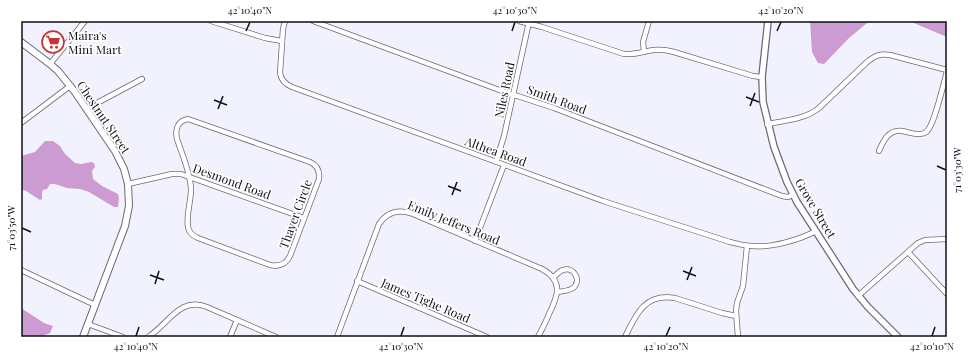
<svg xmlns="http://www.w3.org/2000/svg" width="968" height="358" font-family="'Playfair Display',serif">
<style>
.forest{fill:#cb9bd1}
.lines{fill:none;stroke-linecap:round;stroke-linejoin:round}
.minor-casing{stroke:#696a79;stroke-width:6}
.tertiary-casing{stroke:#696a79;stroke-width:8}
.secondary-casing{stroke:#696a79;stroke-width:8}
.minor{stroke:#fff;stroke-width:4.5}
.tertiary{stroke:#fff;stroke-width:5.5}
.secondary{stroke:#fff;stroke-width:6}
.ticks{fill:none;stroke:#0e0f15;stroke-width:1.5}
.labels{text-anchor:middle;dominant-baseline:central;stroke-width:3.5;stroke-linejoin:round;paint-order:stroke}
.poi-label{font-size:12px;fill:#0e0f15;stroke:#fff;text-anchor:start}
.street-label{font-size:12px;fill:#0e0f15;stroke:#fff}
.neatline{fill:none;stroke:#0e0f15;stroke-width:1.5}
.ticks-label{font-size:10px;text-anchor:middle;fill:#0e0f15}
</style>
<rect width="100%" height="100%" fill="#f1f2fd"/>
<!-- forest -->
<g class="forest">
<path d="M 810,21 L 904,21 L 867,23 L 849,38 L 824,64 L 818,63 L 812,52 Z"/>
<path d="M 909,21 L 947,21 L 947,37 Z"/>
<path d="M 45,141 L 53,141 L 60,146 L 65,154 L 75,163 L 81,164 L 91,162 L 94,163 L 95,167 L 92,171 L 93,179 L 102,186 L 118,194 L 119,198 L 118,207 L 114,207 L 89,192 L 80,189 L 67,188 L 55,184 L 50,184 L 47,189 L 43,190 L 42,192 L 42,199 L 40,200 L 26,191 L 21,189 L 21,156 L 35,152 Z"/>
<path d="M 21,308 L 44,323 L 53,326 L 50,333 L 40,337 L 21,337 Z"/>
</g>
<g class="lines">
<!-- minor casing -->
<g class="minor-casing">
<g id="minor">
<path d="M 211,21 L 265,38 L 282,41"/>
<path d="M 285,21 L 283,29 L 280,73 C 281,80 285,84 292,87 L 603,201 L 730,242 C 738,244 745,246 752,246 C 771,248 799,240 816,231"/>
<path d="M 313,21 L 502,91 L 554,108 L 782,196 L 788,197 L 793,195"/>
<path d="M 519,21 L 542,27 L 624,54 C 635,55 644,51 654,50 C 661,49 667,50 674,52 L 753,76 L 762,77"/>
<path d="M 644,52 L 643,42 L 649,21"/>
<path d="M 50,64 L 85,21"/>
<path d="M 87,110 L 97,103 L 142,79"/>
<path d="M 188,119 L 310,162 C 317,165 320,170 319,179 L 290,256 C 286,264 279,267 270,265 L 198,238 C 193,236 189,232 188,227 C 186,215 191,201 191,190 C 191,174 182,154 177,139 C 175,130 177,121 188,119 Z"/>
<path d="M 21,123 L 70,86"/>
<path d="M 767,124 C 784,121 806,119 819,108 L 866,63 C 874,56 880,53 890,55 L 947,70"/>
<path d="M 879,151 C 883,141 889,129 902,131 C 908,132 912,134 918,134 C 921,134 924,134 926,132 C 934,127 944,82 947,71"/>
<path d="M 496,162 L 504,136 L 529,22"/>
<path d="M 128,184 L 172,174 L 181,174 L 304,218"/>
<path d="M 475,241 L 504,165"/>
<path d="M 908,252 L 947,294"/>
<path d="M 21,270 L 95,305"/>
<path d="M 553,278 C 556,275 559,271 563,270 C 574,266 582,281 573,288 C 569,291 563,291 558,292"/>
<path d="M 357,281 L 487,337"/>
<path d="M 858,296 L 918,243 L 925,240 L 947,239"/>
<path d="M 88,324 L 123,337"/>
<path d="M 148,337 C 168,325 179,296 207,307 L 276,337"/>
<path d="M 230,337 L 237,320"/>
<path d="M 337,337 L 379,224 C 388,211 399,209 413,214 L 542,269 C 564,281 558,296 549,314 C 546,322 542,329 538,337"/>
<path d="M 625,337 C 636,314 645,293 675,298 L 722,313 L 736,316"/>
<path d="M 738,337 L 736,311 L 737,303 L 743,286 L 747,246"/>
</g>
</g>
<!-- tertiary casing -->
<g class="tertiary-casing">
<path id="tertiary" d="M 768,21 L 762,77 L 763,102 L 774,147 L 787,182 L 797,202 L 853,289 L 868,307 L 898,337"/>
</g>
<!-- secondary casing -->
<g class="secondary-casing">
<path id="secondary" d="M 21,42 L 50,64 L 58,71 L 75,92 L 115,151 L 124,169 L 128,184 L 129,206 L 125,226 L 83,337"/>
</g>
<!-- minor -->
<use href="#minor" class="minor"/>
<!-- tertiary -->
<use href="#tertiary" class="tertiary"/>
<!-- secondary -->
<use href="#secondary" class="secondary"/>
</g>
<!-- ticks -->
<path class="ticks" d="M 246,31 L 250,22M 512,31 L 515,22M 777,31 L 781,22M 746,97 L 759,102M 214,100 L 227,105M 750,106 L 755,93M 218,109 L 223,96M 937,166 L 946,170M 448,186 L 461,191M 452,195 L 457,182M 22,228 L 31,232M 683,271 L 696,276M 150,275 L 164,280M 687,280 L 692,267M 155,284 L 159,271M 136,336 L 139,327M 401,336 L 404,327M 666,336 L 670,327M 932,336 L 935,327"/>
<!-- icons -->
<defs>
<g id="supermarket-ring" transform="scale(1.15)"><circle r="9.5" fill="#fff" stroke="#c43634" stroke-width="1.5"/><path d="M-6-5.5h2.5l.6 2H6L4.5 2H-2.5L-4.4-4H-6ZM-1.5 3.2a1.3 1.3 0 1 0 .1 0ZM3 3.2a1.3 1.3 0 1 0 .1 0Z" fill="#c43634"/></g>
</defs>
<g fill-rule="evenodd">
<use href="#supermarket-ring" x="53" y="42"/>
</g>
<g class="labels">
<!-- poi labels -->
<g class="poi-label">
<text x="68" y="35">Maira's<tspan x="68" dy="14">Mini Mart</tspan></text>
</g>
<!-- street labels -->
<g class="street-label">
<text transform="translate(504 90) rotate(-78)">Niles Road</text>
<text transform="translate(557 99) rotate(20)">Smith Road</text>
<text transform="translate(104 117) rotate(56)">Chestnut Street</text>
<text transform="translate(496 151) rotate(20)">Althea Road</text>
<text transform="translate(232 181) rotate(20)">Desmond Road</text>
<text transform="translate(816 208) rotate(59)">Grove Street</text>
<text transform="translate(295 214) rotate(-70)">Thayer Circle</text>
<text transform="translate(454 222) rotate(22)">Emily Jeffers Road</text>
<text transform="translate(426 300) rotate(23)">James Tighe Road</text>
</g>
</g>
<!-- border -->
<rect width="968" height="358" fill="none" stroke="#ffffff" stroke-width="44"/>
<rect x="22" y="22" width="924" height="314" class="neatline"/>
<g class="ticks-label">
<text x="250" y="14">42°10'40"N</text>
<text x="515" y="14">42°10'30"N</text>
<text x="781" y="14">42°10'20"N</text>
<text transform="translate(957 170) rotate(-90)" y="4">71°03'30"W</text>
<text transform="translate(11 228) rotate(-90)" y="4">71°03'50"W</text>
<text x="136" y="350">42°10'40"N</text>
<text x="401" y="350">42°10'30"N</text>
<text x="666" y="350">42°10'20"N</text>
<text x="932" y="350">42°10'10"N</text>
</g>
</svg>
